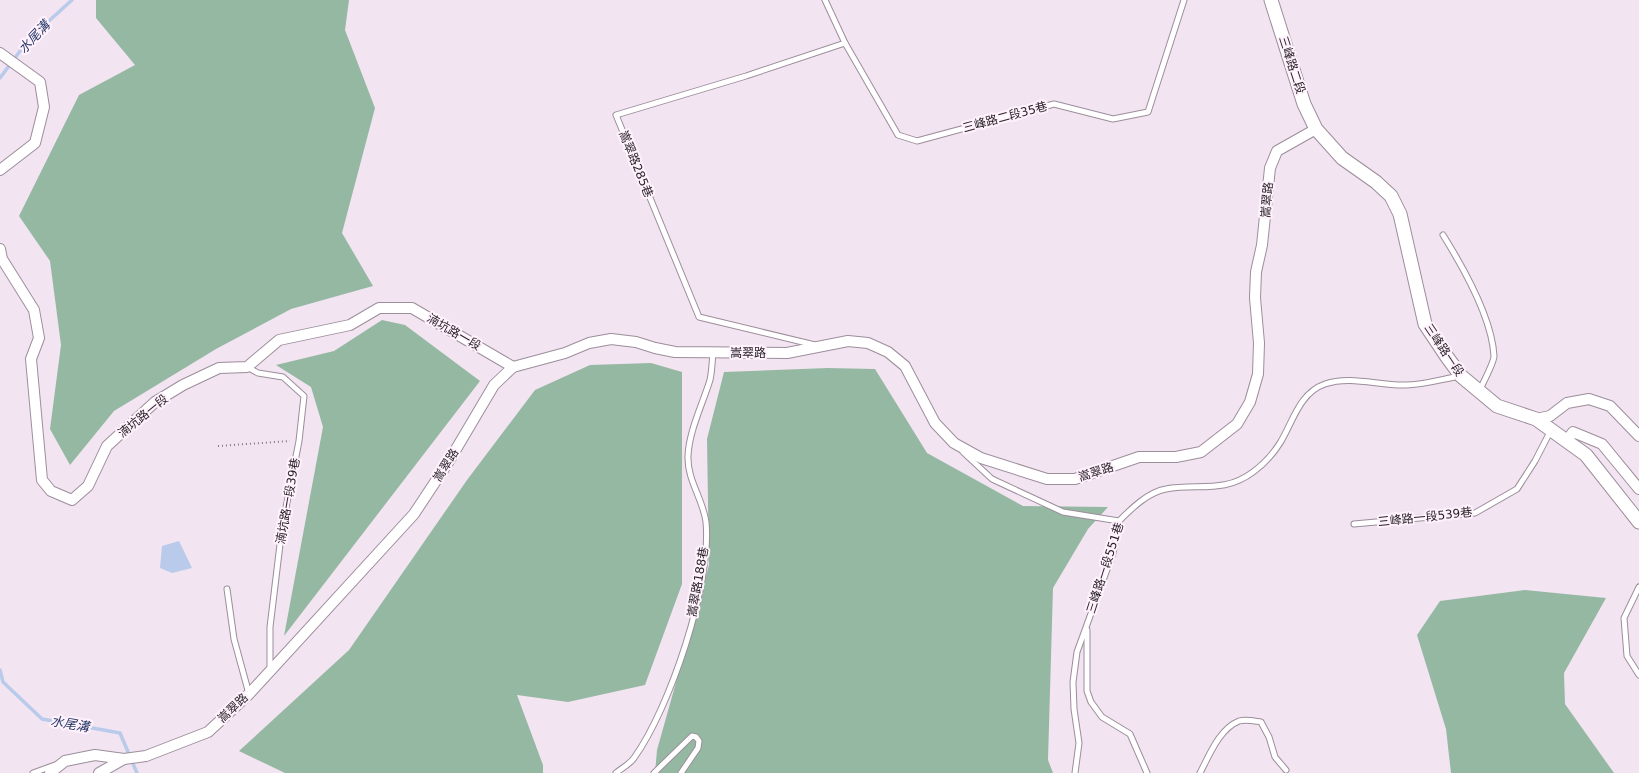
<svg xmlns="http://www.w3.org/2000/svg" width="1639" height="773" font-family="'DejaVu Sans','Noto Sans TC',sans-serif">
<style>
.forest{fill:#95b8a3}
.water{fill:#b9caea}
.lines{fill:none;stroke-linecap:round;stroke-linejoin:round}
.stream{stroke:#b9caea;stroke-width:3.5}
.service-casing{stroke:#9c8e9b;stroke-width:7}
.minor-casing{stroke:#9c8e9b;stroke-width:12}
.tertiary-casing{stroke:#9c8e9b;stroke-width:15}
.path{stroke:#837983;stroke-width:2;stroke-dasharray:1 3;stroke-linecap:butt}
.service{stroke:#fff;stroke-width:5}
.minor{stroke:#fff;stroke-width:10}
.tertiary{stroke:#fff;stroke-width:13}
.labels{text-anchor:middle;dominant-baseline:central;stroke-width:4;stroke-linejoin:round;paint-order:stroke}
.street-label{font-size:12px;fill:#231e23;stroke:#fff2fd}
.water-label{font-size:13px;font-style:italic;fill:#293c68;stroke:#fff2fd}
</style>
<rect width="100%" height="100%" fill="#f3e4f2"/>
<!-- forest -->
<g class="forest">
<path d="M 96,0 L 349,0 L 345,30 L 375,108 L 342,233 L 373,286 L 291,309 L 216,349 L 114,411 L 70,465 L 50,429 L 61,345 L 50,261 L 19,216 L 79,95 L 135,65 L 96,18 Z"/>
<path d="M 382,320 L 405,325 L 480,381 L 284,636 L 323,427 L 311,387 L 276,365 L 334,351 Z"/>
<path d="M 651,363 L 682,372 L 682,584 L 645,685 L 568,702 L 517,695 L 543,765 L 543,773 L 285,773 L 239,751 L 349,650 L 467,480 L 535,390 L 590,365 Z"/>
<path d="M 828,368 L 875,369 L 927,453 L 1023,506 L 1108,507 L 1088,529 L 1053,588 L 1048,760 L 1053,773 L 655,773 L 657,750 L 709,565 L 707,439 L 724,372 Z"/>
<path d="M 1525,590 L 1606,598 L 1564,673 L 1565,704 L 1614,773 L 1451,773 L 1446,729 L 1417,635 L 1440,601 Z"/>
</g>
<!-- water -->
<path class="water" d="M 179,541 L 192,568 L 172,573 L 160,568 L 162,546 Z"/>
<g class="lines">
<!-- stream -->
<g class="stream">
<path d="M 0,78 L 29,39 L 72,0"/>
<path d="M 0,670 L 3,682 L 42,719 L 120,733 L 137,773"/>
</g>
<!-- service casing -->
<g class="service-casing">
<g id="service">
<path d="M 825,0 L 845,43 L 898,135 L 917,141 L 1054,104 L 1113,119 L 1148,112 L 1184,0"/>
<path d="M 1443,235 C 1463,267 1492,318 1494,356 C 1494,363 1483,382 1480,390"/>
<path d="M 815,345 L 699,317 L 616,115 L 746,76 L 845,43"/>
<path d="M 247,367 L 258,373 L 283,377 L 304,396 L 299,441 L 282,528 L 270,627 L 270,670"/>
<path d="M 963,452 L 992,479 L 1063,512 L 1119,521"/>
<path d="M 1354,524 L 1475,513 L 1517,489 L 1535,461 L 1551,430"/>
<path d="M 1639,587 L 1624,618 L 1627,656 L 1639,675"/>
<path d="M 227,589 L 234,639 L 249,694"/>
<path d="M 1087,630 L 1087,691 L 1091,702 L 1102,717 L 1130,734 L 1147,773"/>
<path d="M 33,773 L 55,765"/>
<path d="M 616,773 C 622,768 630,764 634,758 C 670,708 712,583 706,522 C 703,499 687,480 688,456 C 689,431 703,403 710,380 C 712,371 712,362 713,353"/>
<path d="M 654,773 L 692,736 L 696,737 L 699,741 L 698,748 L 681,773"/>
<path d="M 1075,773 L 1079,743 L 1074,709 L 1073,682 L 1077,652 L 1113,553 L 1119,521 C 1131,509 1148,492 1166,489 C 1197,483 1224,494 1253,472 C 1264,464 1273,454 1280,443 C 1293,422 1299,393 1325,384 C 1351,375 1379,386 1406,385 C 1424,385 1442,379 1460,376"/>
<path d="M 1200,773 C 1209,756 1219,729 1239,721 C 1246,719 1254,721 1261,722 L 1269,737 L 1275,757 L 1286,770"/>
</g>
</g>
<!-- minor casing -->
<g class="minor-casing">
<g id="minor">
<path d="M 0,53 L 40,82 L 44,107 L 35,143 L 0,170"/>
<path d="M 0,249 L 2,259 L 34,310 L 39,338 L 31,359 L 42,480 L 51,491 L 72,500 L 88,486 L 107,446 L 155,402 L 183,385 L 219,368 L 247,367 L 279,340 L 350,325 L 379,308 L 412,308 L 513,367"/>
<path d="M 1536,419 L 1550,416 L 1567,403 L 1589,399 L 1610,406 L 1639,436"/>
<path d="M 1567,440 L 1573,432 L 1602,444 L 1639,489"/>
<path d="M 50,773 L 65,761 L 95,755 L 124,759 L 146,756 L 208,732 L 249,694 L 414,514 L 449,461 L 494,385 L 513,367 L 565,353 L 589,343 L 611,339 L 636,342 L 655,348 L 675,352 L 787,353 L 848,341 L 868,343 L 888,352 L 905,366 L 935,423 L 954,443 L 981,458 L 1047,479 L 1075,479 L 1139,457 L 1176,457 L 1201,452 L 1237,424 L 1250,402 L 1258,374 L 1259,343 L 1255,298 L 1256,272 L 1262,245 L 1270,168 L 1277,151 L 1316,129"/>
<path d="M 99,773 L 124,759"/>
</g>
</g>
<!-- tertiary casing -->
<g class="tertiary-casing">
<path id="tertiary" d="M 1271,0 L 1304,104 L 1316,129 L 1342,158 L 1376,182 L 1391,196 L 1400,214 L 1425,324 L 1447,357 L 1461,376 L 1497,406 L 1536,419 L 1586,455 L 1639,522"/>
</g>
<!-- path -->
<path class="path" d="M 218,446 L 290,441"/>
<!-- service -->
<use href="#service" class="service"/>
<!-- minor -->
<use href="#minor" class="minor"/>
<!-- tertiary -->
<use href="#tertiary" class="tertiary"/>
</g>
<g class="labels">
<!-- street labels -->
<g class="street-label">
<text transform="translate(1292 65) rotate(72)">三峰路二段</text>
<text transform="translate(1005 117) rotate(-15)">三峰路二段35巷</text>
<text transform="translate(636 164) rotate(68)">嵩翠路285巷</text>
<text transform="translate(1267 200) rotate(-85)">嵩翠路</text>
<text transform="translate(454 332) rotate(30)">湳坑路一段</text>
<text transform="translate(1444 350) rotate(56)">三峰路一段</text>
<text x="748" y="353">嵩翠路</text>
<text transform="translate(143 416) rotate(-39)">湳坑路一段</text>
<text transform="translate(446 465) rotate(-58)">嵩翠路</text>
<text transform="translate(1096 472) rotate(-18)">嵩翠路</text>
<text transform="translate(288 501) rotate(-80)">湳坑路一段39巷</text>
<text transform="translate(1425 517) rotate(-6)">三峰路一段539巷</text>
<text transform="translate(1105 568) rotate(-72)">三峰路一段551巷</text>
<text transform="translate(698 582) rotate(-80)">嵩翠路188巷</text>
<text transform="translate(233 708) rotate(-43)">嵩翠路</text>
</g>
<!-- water labels -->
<g class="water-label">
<text transform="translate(34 37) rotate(-47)">水尾溝</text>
<text transform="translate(70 724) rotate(10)">水尾溝</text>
</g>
</g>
</svg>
